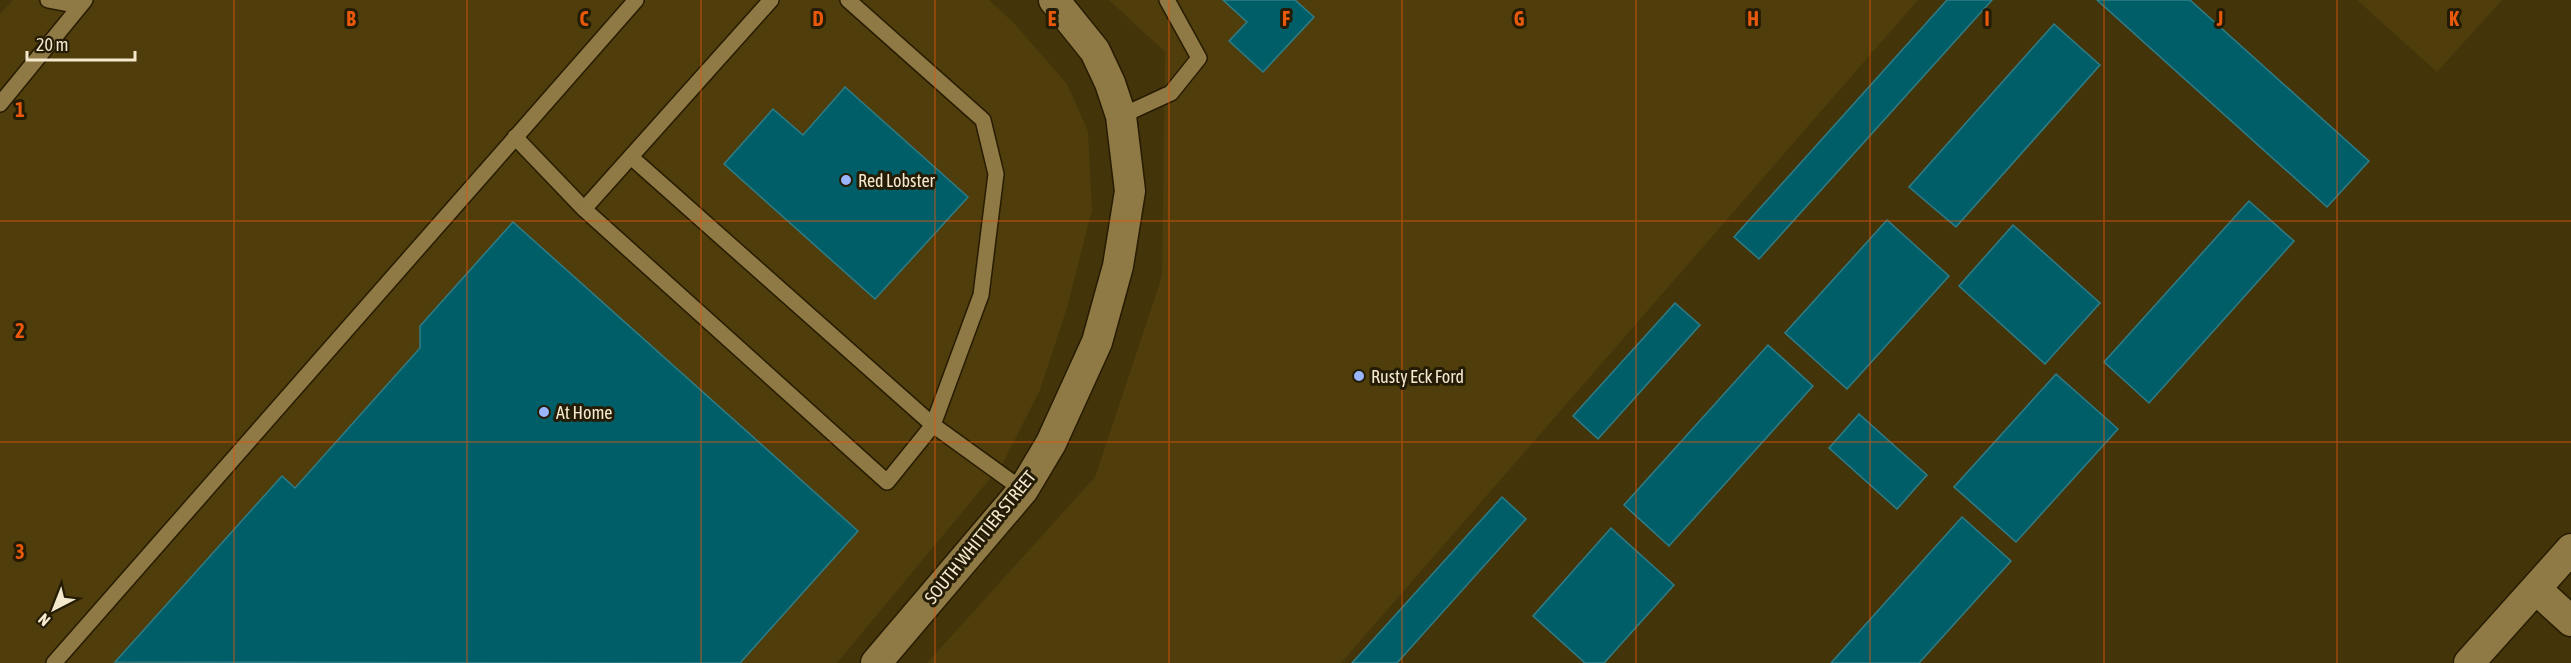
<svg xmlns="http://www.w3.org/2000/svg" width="2571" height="663" font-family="'Asap Condensed',sans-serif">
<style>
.built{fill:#4f3d0b}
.building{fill:#005e68;stroke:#2f7d87;stroke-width:1.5}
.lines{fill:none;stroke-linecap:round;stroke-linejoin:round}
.service-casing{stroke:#271c01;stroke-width:18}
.minor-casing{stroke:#271c01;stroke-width:33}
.service{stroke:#8f7945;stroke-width:15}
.minor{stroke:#8f7945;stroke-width:30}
.grid{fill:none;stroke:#e8590c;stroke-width:1.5;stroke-opacity:0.55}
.poi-dot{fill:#99b5fd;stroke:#251c06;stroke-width:2}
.labels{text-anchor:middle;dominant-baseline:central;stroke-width:6;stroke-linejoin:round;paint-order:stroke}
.poi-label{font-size:18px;fill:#f4e8cd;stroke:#251c06;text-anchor:start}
.street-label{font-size:18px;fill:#f4e8cd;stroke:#251c06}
.grid-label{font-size:20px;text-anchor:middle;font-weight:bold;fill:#e8590c;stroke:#251c06;stroke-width:6;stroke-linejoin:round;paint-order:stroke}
</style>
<rect width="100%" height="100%" fill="#43340a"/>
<!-- built -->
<g class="built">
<path d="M 13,0 L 989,0 L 1013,22 L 1067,84 L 1088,131 L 1092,210 L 1067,308 L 1040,390 L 1003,463 L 837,663 L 0,663 L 0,14 Z"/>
<path d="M 1109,0 L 1918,0 L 1341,663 L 927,663 L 1095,477 L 1162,276 L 1165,52 Z"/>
<path d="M 2357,0 L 2502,0 L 2437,72 Z"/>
</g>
<!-- building -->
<g class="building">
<path d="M 1223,0 L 1295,0 L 1314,17 L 1263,72 L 1229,41 L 1247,22 Z"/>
<path d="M 1947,0 L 1992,0 L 1759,259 L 1734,237 Z"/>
<path d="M 2097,0 L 2190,0 L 2369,161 L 2327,207 Z"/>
<path d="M 2054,24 L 2100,65 L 1956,227 L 1909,187 Z"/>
<path d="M 845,87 L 968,197 L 875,299 L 724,164 L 773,109 L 803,135 Z"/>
<path d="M 2249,201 L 2294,241 L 2149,403 L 2104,362 Z"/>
<path d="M 1887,220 L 1949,276 L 1847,389 L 1785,333 Z"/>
<path d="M 513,222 L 858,531 L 740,663 L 115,662 L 282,476 L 295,488 L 420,348 L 420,326 Z"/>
<path d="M 2013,225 L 2100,303 L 2045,364 L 1959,286 Z"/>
<path d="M 1675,303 L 1700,325 L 1598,439 L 1573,416 Z"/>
<path d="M 1768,345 L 1813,386 L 1669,546 L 1624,505 Z"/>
<path d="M 2056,374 L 2118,429 L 2016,542 L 1954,487 Z"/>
<path d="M 1859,414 L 1927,475 L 1897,509 L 1829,448 Z"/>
<path d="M 1502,497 L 1526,519 L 1397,663 L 1352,663 Z"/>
<path d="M 1962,517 L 2011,561 L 1919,663 L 1831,663 Z"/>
<path d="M 1611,528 L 1674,585 L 1604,663 L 1585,663 L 1533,616 Z"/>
</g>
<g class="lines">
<!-- service casing -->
<g class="service-casing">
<g id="service">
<path d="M 48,0 L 79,6 L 77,0"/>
<path d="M 0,104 L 85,0"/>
<path d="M 1121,116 L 1171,93 L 1199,58 L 1167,0"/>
<path d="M 515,137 L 584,209 L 887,482 L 933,425 L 1023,490"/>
<path d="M 631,157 L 933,425 L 981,295 L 996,174 L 983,120 L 848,0"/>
<path d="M 584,209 L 771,0"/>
<path d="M 54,663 L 636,0"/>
</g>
</g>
<!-- minor casing -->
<g class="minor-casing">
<g id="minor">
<path d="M 2536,589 L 2571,621"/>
<path d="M 876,663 L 1023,490 L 1051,443 L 1097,342 L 1118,266 L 1130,191 L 1121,116 L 1110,83 L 1095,51 L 1054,0"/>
<path d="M 2469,663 L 2571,549"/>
</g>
</g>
<!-- service -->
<use href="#service" class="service"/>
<!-- minor -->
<use href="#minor" class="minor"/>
</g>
<!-- grid -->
<path class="grid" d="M 234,0 L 234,663M 467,0 L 467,663M 701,0 L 701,663M 935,0 L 935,663M 1169,0 L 1169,663M 1402,0 L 1402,663M 1636,0 L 1636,663M 1870,0 L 1870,663M 2104,0 L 2104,663M 2337,0 L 2337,663M 0,221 L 2571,221M 0,442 L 2571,442"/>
<!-- markers -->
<g class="poi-dot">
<circle cx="846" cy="180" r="6"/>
<circle cx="1359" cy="376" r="6"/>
<circle cx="544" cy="412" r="6"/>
</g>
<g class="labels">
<!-- poi labels -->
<g class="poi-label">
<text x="858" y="180">Red Lobster</text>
<text x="1371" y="376">Rusty Eck Ford</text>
<text x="556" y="412">At Home</text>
</g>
<!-- street labels -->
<g class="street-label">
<text transform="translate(980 537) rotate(-51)">SOUTH WHITTIER STREET</text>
</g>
</g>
<g class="grid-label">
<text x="351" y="26">B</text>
<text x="584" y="26">C</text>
<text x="818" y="26">D</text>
<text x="1052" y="26">E</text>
<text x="1286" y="26">F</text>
<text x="1519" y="26">G</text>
<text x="1753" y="26">H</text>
<text x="1987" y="26">I</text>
<text x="2220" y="26">J</text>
<text x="2454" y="26">K</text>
<text x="20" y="117">1</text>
<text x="20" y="338">2</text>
<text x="20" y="559">3</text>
</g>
<!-- north arrow -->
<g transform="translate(54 609) rotate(222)" stroke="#251c06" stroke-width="4.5" paint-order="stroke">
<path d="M0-4.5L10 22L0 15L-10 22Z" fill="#f4e8cd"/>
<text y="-9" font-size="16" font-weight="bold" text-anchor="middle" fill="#f4e8cd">N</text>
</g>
<!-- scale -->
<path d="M27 51v9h108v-9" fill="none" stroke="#f4e8cd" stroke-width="3"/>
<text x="36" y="51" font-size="18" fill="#f4e8cd" stroke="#251c06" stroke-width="4.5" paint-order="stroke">20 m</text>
</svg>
